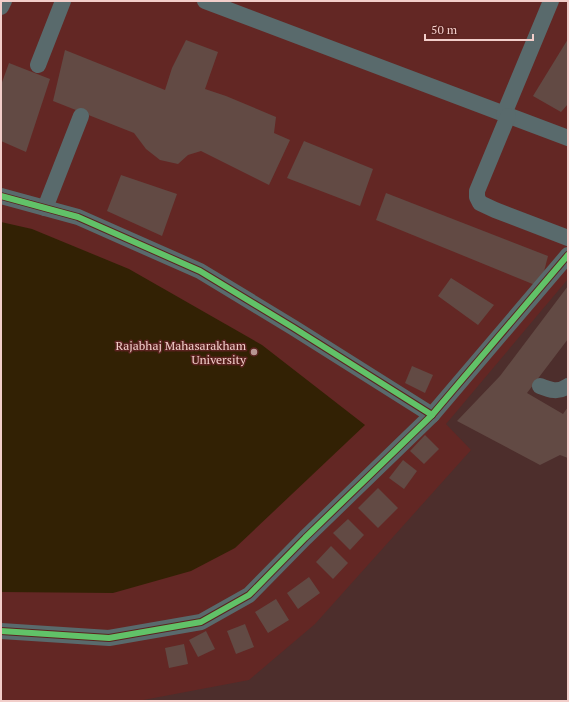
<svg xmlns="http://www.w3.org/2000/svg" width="569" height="702" font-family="'PT Serif',serif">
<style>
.built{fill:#632724}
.water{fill:#322104}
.building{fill:#624a44}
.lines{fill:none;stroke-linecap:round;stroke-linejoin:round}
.minor{stroke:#596a6c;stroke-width:16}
.cycleway-casing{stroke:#5a221f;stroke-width:8}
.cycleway{stroke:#61c268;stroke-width:6}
.poi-dot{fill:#b89693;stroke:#5a221f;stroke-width:1.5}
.labels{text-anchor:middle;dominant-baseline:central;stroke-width:3;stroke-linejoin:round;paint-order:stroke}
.poi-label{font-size:12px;fill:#f2ceca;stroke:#5a221f;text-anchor:end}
</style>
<rect width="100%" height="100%" fill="#4d2e2c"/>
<!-- built -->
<path class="built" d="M 1,1 L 568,1 L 568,279 L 446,424 L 471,450 L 315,624 L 249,680 L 138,701 L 1,701 Z"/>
<!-- water -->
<path class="water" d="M 1,222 L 32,229 L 129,269 L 262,345 L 365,425 L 235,548 L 191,571 L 113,593 L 1,592 Z"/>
<!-- building -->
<g class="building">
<path d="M 568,39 L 568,104 L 561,112 L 533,96 Z"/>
<path d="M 186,40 L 218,52 L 205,89 L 226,96 L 276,117 L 274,133 L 290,140 L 269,185 L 201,151 L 188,155 L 178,164 L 160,160 L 146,149 L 134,133 L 53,101 L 65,50 L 165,90 L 172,68 Z"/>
<path d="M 9,63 L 50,79 L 26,152 L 1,141 L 1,85 Z"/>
<path d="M 304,141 L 373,169 L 360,206 L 287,178 Z"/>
<path d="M 121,175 L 177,194 L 162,236 L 107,211 Z"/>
<path d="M 386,193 L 548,256 L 540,287 L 376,220 Z"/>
<path d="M 451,278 L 494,305 L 478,325 L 438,296 Z"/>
<path d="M 568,286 L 568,339 L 527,393 L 563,414 L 568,407 L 568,458 L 560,455 L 540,465 L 457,421 L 500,376 Z"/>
<path d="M 412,366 L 433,375 L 425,393 L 405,383 Z"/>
<path d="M 425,435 L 439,449 L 424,464 L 410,451 Z"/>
<path d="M 403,460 L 417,471 L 404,489 L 389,478 Z"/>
<path d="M 378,488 L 398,508 L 378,528 L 358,508 Z"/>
<path d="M 348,519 L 364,535 L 350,550 L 333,533 Z"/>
<path d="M 331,546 L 348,563 L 333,579 L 316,562 Z"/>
<path d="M 309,577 L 320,593 L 298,609 L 287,593 Z"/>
<path d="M 276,599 L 289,620 L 268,633 L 255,612 Z"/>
<path d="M 245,624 L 254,647 L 236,654 L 227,631 Z"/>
<path d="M 206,631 L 215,649 L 198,657 L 189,640 Z"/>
<path d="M 184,644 L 188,664 L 169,668 L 165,648 Z"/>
</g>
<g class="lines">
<!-- minor -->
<g class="minor">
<path d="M 205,1 L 568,138"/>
<path d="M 1,7 L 4,1"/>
<path d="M 38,65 L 63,1"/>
<path d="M 504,114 L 551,1"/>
<path d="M 508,116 L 477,191 L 477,197 L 480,203 L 495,210 L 568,238"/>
<path d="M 1,196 L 78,217 L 200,271 L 294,328 L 432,415"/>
<path d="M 45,208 L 81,116"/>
<path d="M 540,386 C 550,390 558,393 568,386"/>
<path d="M 1,631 L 109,638 L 201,622 L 249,595 L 305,538 L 432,415 L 568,255"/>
</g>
<!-- cycleway casing -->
<g class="cycleway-casing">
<g id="cycleway">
<path d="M 1,196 L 78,217 L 200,271 L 294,328 L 432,415"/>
<path d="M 1,631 L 109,638 L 201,622 L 249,595 L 305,538 L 432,415 L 568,255"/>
</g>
</g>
<!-- cycleway -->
<use href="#cycleway" class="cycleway"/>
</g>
<!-- markers -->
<circle class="poi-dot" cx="254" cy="352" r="4"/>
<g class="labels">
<!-- poi labels -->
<g class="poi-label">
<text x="246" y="345">Rajabhaj Mahasarakham<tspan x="246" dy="14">University</tspan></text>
</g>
</g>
<!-- border -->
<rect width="569" height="702" fill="none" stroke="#f2ceca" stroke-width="4"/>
<!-- scale -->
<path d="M425 34v6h108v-6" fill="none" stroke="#f2ceca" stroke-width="2"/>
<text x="431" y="34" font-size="12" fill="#f2ceca" stroke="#5a221f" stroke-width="3" paint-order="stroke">50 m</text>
</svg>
